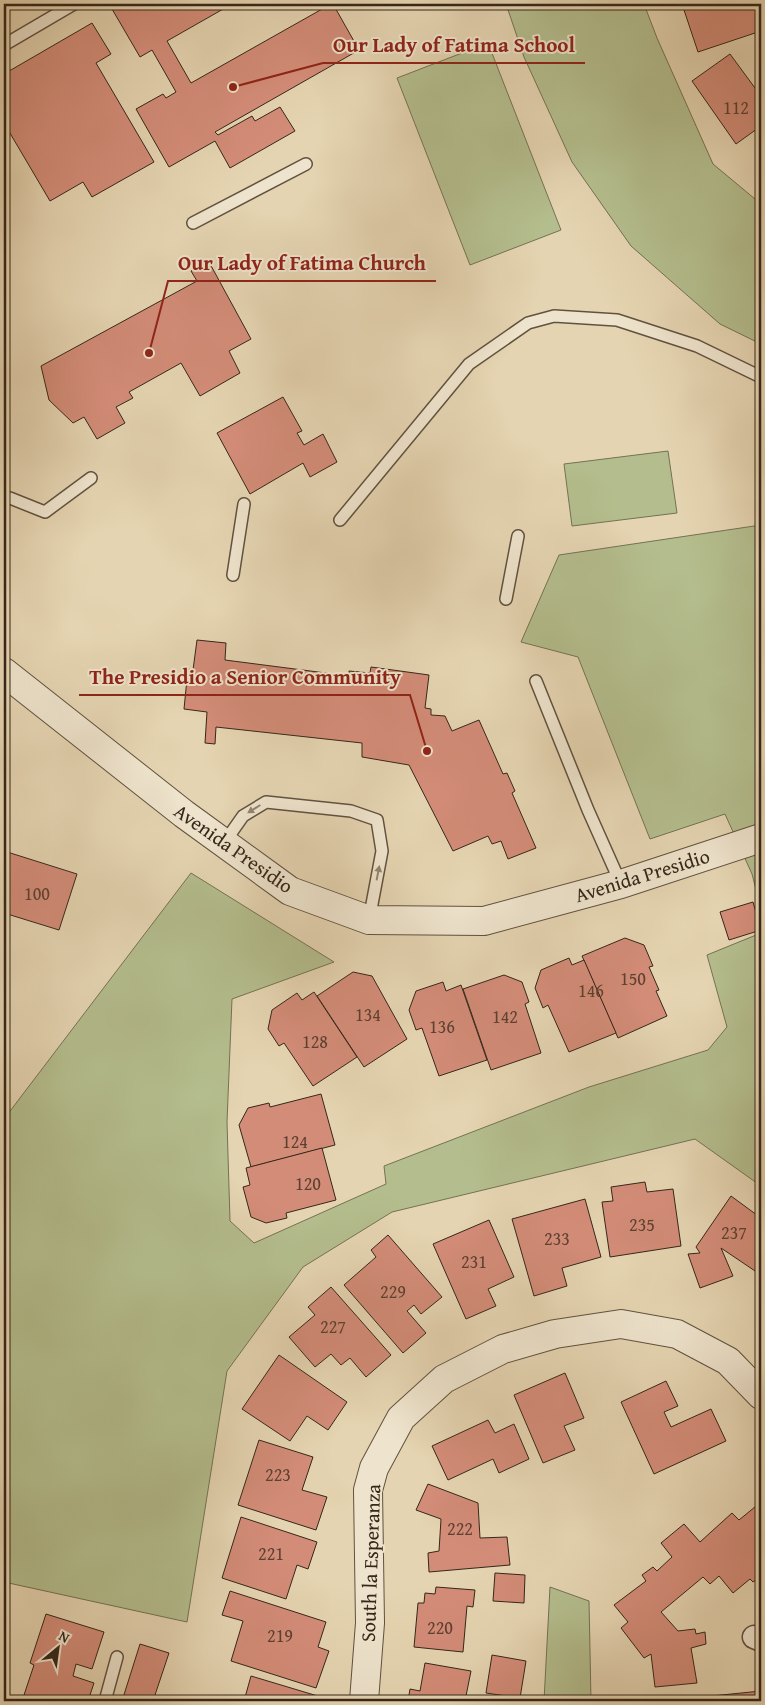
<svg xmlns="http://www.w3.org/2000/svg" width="765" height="1705" font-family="'Gentium Book Plus',serif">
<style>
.green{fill:#b4bd8d;stroke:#747253}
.building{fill:#d38c78;stroke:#352719}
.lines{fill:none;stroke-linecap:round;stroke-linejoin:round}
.service-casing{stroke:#61523f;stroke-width:14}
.minor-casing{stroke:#61523f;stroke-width:25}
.tertiary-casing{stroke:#61523f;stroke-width:30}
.service{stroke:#eee3cc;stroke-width:11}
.minor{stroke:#eee3cc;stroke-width:22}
.tertiary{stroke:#eee3cc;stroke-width:28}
.oneway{fill:#928572}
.labels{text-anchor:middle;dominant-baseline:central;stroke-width:4;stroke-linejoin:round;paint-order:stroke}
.number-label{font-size:18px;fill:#5c4031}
.street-label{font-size:20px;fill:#352719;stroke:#eee3cc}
.leader{fill:none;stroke:#8f2418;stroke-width:2}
.callout-dot{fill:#8f2418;stroke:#eee3cc;stroke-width:2}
.callout-label{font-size:21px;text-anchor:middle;font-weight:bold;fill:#8f2418;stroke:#eee3cc;stroke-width:4;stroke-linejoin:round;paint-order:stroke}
</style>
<rect width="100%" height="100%" fill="#e5d4b1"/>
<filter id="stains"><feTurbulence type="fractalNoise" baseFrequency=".004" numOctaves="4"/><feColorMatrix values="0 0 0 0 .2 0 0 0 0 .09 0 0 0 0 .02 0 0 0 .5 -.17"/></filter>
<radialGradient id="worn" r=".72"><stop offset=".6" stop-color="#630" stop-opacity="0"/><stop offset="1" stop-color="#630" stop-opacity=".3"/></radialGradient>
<!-- green -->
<g class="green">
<path d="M 506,4 L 644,4 L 657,38 L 713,164 L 761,204 L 761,344 L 720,324 L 631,246 L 572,162 L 524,57 Z"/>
<path d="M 488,43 L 561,230 L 470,265 L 397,78 Z"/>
<path d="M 668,451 L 677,513 L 572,526 L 564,464 Z"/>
<path d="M 761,525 L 761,909 L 752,874 L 725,814 L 650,839 L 578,657 L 521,642 L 559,555 Z"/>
<path d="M 191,873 L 334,962 L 232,999 L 227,1122 L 230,1221 L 254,1243 L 386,1184 L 384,1166 L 589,1087 L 708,1050 L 727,1027 L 707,955 L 761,933 L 761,1186 L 695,1139 L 392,1212 L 303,1267 L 227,1371 L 187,1622 L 4,1582 L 4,1119 Z"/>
<path d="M 550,1587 L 589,1601 L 591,1701 L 544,1701 Z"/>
</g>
<!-- building -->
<g class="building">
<path d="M 122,4 L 232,4 L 167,41 L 191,83 L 331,4 L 333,4 L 359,50 L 215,132 L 218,135 L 252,116 L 255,121 L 280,107 L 295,131 L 230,168 L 215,141 L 169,167 L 136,109 L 163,94 L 166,98 L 176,92 L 152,50 L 140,57 L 112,9 Z"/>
<path d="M 682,4 L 761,4 L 761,31 L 698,52 Z"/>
<path d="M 92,23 L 111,54 L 96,63 L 154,162 L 92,197 L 83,182 L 50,201 L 4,123 L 4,74 Z"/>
<path d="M 730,54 L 755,88 L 761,84 L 761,126 L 736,144 L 692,81 Z"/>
<path d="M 209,262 L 251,339 L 229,351 L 240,373 L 200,396 L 181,363 L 129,392 L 133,398 L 116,407 L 125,423 L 97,439 L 84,417 L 73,423 L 49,400 L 41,366 L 197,281 L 191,271 Z"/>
<path d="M 283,397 L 302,431 L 297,433 L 304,445 L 323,434 L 337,462 L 310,477 L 303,463 L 250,494 L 217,433 Z"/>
<path d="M 197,640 L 226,643 L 225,660 L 349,676 L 349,671 L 370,673 L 371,667 L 429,675 L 425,708 L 431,709 L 431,715 L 445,716 L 452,731 L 479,720 L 503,774 L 507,773 L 515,791 L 512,793 L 536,848 L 508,859 L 501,841 L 492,844 L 488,836 L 453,851 L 409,765 L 362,757 L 362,743 L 216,727 L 215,744 L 205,743 L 207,712 L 184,709 L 188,669 L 193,670 Z"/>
<path d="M 4,851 L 77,874 L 59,930 L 4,913 Z"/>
<path d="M 753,902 L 761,930 L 729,940 L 720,912 Z"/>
<path d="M 625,938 L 644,945 L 653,966 L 649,967 L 659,990 L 656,991 L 667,1016 L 618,1038 L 582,956 Z"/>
<path d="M 569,958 L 572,965 L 584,960 L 616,1033 L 569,1052 L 548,1005 L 543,1008 L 535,988 L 541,970 Z"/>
<path d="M 353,972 L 372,976 L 407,1039 L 364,1067 L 317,996 Z"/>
<path d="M 504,975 L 522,982 L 529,1002 L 525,1004 L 541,1053 L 491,1070 L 463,989 Z"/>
<path d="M 443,982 L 446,991 L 461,985 L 487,1060 L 439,1076 L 422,1028 L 416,1030 L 409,1010 L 416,991 Z"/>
<path d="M 314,992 L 357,1057 L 313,1086 L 284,1043 L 279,1046 L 268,1029 L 272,1010 L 297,993 L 302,1000 Z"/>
<path d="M 321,1094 L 335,1145 L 251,1167 L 239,1125 L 248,1108 L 269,1103 L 270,1107 Z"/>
<path d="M 322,1148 L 336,1200 L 286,1213 L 287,1218 L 266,1223 L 251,1217 L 243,1187 L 250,1185 L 246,1168 Z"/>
<path d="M 645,1182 L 647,1192 L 673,1189 L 681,1246 L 610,1257 L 602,1202 L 613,1201 L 611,1187 Z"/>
<path d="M 731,1196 L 761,1218 L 761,1275 L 721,1248 L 733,1276 L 700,1288 L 688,1254 L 700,1253 L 696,1247 Z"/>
<path d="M 585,1199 L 601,1257 L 562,1268 L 567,1286 L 534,1296 L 512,1219 Z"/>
<path d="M 489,1220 L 514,1277 L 488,1289 L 496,1306 L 466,1319 L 433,1244 Z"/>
<path d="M 388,1235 L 442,1297 L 421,1314 L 414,1305 L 407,1311 L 426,1333 L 403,1353 L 344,1285 L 376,1257 L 371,1250 Z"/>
<path d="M 331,1287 L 391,1355 L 366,1377 L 350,1358 L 341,1365 L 331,1354 L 315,1367 L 289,1337 L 315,1315 L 308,1307 Z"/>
<path d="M 279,1355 L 347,1402 L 328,1430 L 307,1416 L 290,1441 L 242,1409 Z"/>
<path d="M 565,1373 L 584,1418 L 564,1426 L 575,1450 L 543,1463 L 514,1395 Z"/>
<path d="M 666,1381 L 678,1406 L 664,1412 L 671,1427 L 711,1409 L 726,1441 L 654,1474 L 621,1402 Z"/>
<path d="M 488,1420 L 495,1433 L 514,1424 L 529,1459 L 499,1473 L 493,1459 L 448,1480 L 432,1446 Z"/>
<path d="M 259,1440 L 313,1457 L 302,1490 L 327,1497 L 316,1530 L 238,1505 Z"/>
<path d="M 428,1484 L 478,1503 L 480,1538 L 507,1537 L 510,1565 L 429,1572 L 428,1553 L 439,1551 L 441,1519 L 416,1510 Z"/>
<path d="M 761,1502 L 761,1576 L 753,1582 L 750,1579 L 733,1593 L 719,1576 L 710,1584 L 703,1577 L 661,1612 L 678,1631 L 695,1629 L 696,1634 L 705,1632 L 706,1644 L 691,1648 L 697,1683 L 655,1687 L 651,1654 L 644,1658 L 621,1628 L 628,1622 L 614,1605 L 646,1581 L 642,1575 L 653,1567 L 657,1571 L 672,1557 L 661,1543 L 684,1524 L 700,1542 L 732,1513 L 739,1520 Z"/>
<path d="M 241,1517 L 317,1542 L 308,1569 L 297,1565 L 286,1599 L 222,1578 Z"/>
<path d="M 495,1573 L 525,1575 L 524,1603 L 493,1601 Z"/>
<path d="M 436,1587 L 475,1590 L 473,1607 L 467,1606 L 463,1652 L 414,1647 L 418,1603 L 424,1603 L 425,1593 L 435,1594 Z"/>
<path d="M 230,1591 L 326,1622 L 318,1647 L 329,1651 L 316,1688 L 231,1661 L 243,1621 L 222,1615 Z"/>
<path d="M 46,1614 L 104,1632 L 92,1669 L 76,1664 L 73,1676 L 94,1683 L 88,1701 L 22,1701 L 34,1665 L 30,1663 Z"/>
<path d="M 140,1644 L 169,1653 L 153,1701 L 122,1701 Z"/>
<path d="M 492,1655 L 526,1661 L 520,1698 L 486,1693 Z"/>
<path d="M 425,1663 L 471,1671 L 465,1701 L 408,1701 L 410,1689 L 420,1691 Z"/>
<path d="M 251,1676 L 321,1697 L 319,1701 L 244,1701 Z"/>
<path d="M 761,1691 L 761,1701 L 662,1701 Z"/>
</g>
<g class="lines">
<!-- service casing -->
<g class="service-casing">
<g id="service">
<path d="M 4,45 L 74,4"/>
<path d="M 193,223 L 306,164"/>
<path d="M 10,498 L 45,512 L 91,478"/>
<path d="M 340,520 L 469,364 L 528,323 L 554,316 L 617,320 L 697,346 L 761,377"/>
<path d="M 233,575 L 244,504"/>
<path d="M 506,599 L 518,536"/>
<path d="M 536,681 L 588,810 L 621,884"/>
<path d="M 224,843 L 243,816 L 266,802 L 351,811 L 377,820 L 382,851 L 369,920"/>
<path d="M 105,1701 L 117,1657"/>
</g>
</g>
<!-- minor casing -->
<g class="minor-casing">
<path id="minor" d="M 754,1637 L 761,1640"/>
</g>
<!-- tertiary casing -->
<g class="tertiary-casing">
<g id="tertiary">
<path d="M 4,672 L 184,814 L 290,891 L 369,920 L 484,921 L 621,884 L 761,838"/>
<path d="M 364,1701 L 370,1623 L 368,1490 L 374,1468 L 401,1418 L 444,1379 L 503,1349 L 555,1334 L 621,1324 L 677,1334 L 728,1361 L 761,1395"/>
</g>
</g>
<!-- service -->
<use href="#service" class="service"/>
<!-- minor -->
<use href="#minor" class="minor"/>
<!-- tertiary -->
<use href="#tertiary" class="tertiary"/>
</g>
<!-- one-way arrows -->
<defs><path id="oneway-solid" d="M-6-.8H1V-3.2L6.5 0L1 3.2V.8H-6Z" transform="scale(1.25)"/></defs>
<g class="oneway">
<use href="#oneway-solid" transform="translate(254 809) rotate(148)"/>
<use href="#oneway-solid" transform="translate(378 873) rotate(-79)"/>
</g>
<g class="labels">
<!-- number labels -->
<g class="number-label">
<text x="736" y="107">112</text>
<text x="37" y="893">100</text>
<text x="633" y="978">150</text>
<text x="591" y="990">146</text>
<text x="368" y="1014">134</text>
<text x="505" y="1016">142</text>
<text x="442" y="1026">136</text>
<text x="315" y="1041">128</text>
<text x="295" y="1141">124</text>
<text x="308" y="1183">120</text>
<text x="642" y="1224">235</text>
<text x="734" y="1232">237</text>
<text x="557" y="1238">233</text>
<text x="474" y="1261">231</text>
<text x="393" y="1291">229</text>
<text x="333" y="1326">227</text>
<text x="278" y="1474">223</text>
<text x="460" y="1528">222</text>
<text x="271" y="1553">221</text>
<text x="440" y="1627">220</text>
<text x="280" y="1635">219</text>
</g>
<!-- street labels -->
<g class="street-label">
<text transform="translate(234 848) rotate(35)">Avenida Presidio</text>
<text transform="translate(642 875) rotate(-17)">Avenida Presidio</text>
<text transform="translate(370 1563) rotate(-88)">South la Esperanza</text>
</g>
</g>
<!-- callouts -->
<path class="leader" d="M233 87L323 63H585M149 353L168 281H436M427 751L410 695H79"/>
<g class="callout-dot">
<circle cx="233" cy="87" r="5"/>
<circle cx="149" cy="353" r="5"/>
<circle cx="427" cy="751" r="5"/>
</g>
<g class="callout-label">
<text x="454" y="52">Our Lady of Fatima School</text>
<text x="302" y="270">Our Lady of Fatima Church</text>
<text x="245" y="684">The Presidio a Senior Community</text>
</g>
<!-- margin -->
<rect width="765" height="1705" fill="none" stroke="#e5d4b1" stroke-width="20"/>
<rect x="5" y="5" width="755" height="1695" fill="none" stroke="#352719" stroke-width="2.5"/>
<rect x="10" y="10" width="745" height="1685" fill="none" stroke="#352719"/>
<!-- north arrow -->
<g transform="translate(58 1648) rotate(29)" stroke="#eee3cc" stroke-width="4" paint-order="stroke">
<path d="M0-4L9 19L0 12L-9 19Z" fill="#352719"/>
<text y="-8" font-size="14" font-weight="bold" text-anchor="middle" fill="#352719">N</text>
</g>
<rect width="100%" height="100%" filter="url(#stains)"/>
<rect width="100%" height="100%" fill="url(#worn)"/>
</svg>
